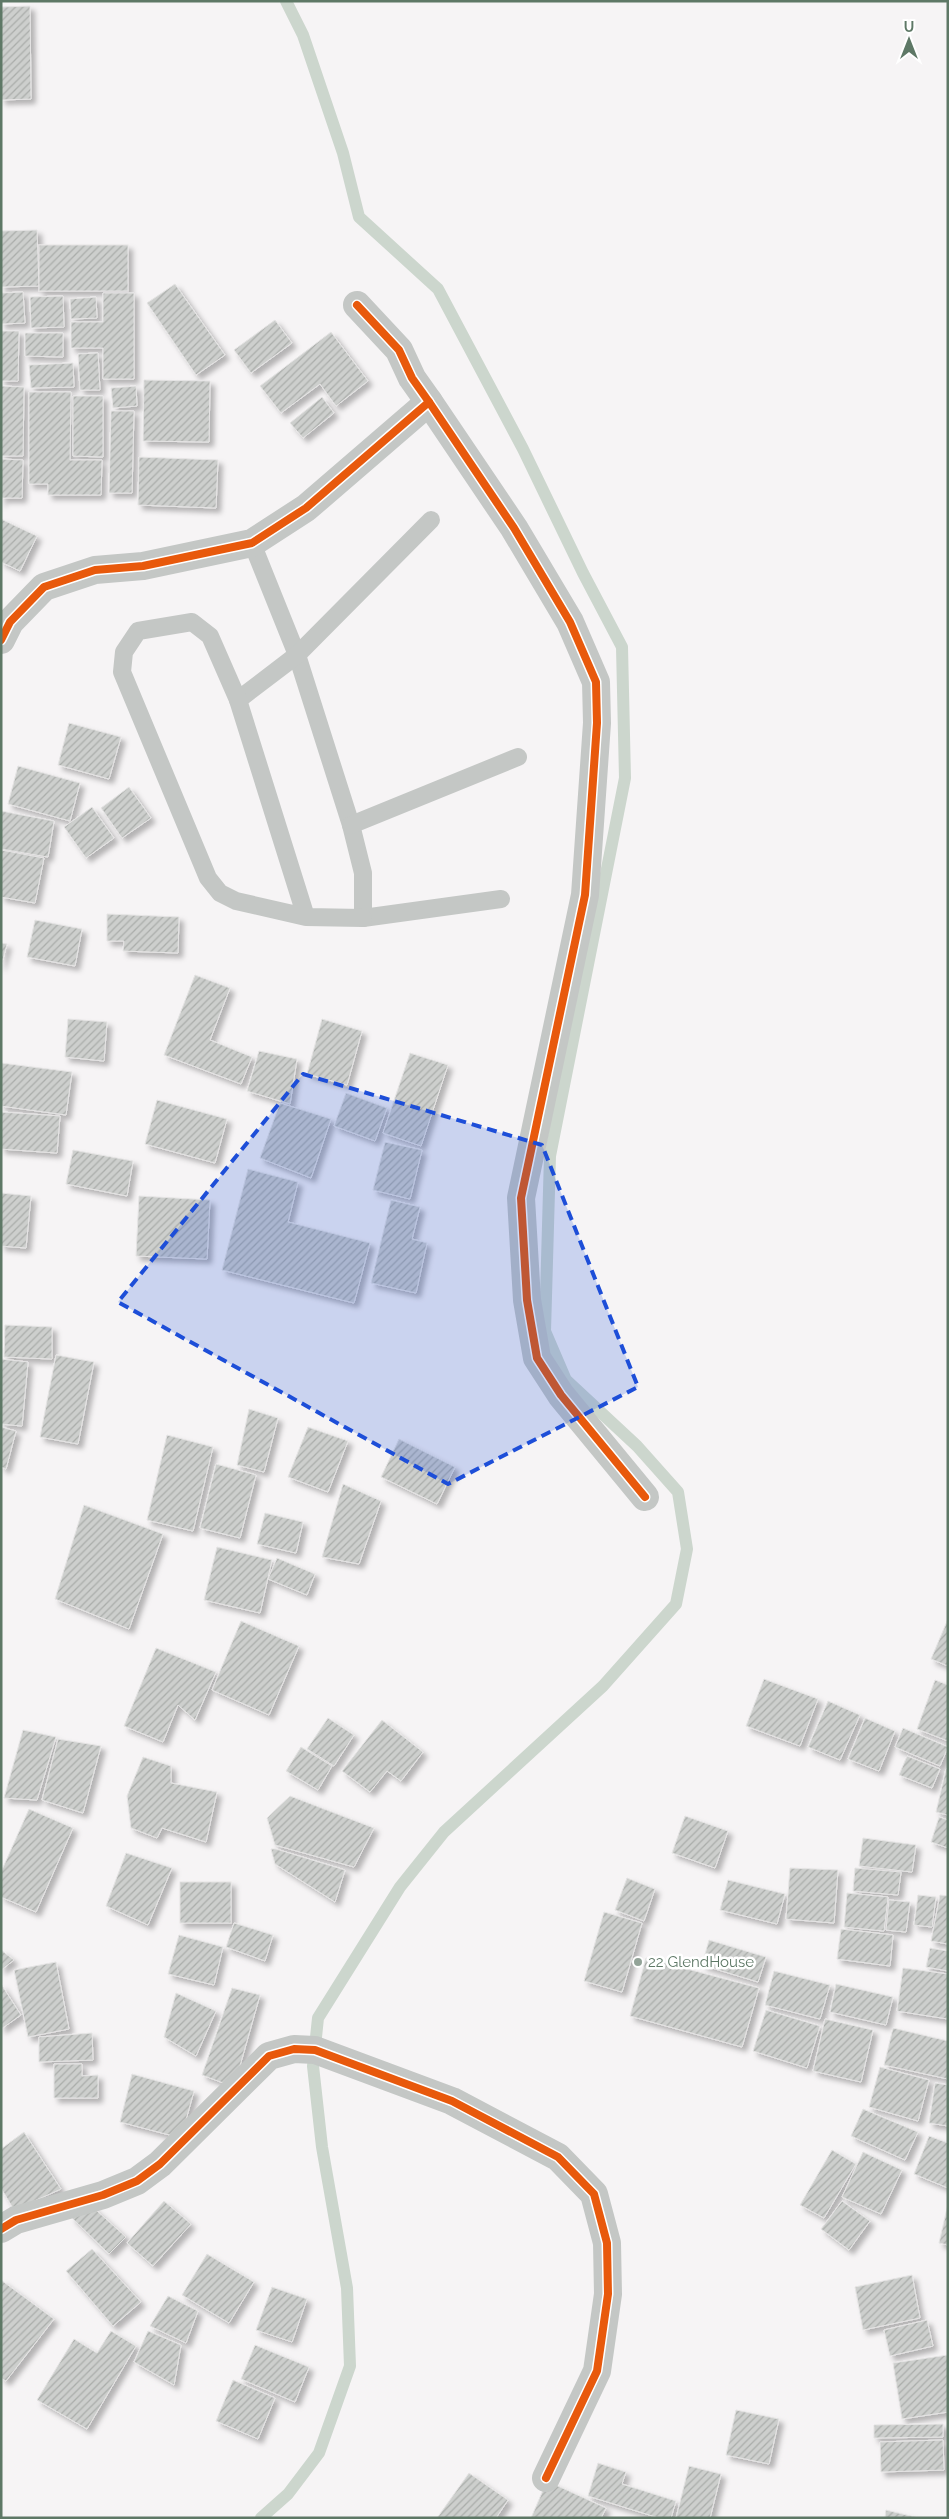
<svg xmlns="http://www.w3.org/2000/svg" width="949" height="2519" font-family="Raleway,sans-serif">
<style>
.lines{fill:none;stroke-linecap:round;stroke-linejoin:round}
.stream{stroke:#ccd6cd;stroke-width:12}
.building{fill:url(#building-hatch);stroke:#e5e4e4;filter:url(#shadow)}
.service{stroke:#c4c7c5;stroke-width:18}
.minor{stroke:#c4c7c5;stroke-width:28}
.cycleway-casing{stroke:#fff;stroke-width:11}
.cycleway{stroke:#e8590c;stroke-width:8}
.marked{fill:#1d4ed8;fill-opacity:0.2;stroke:#1d4ed8;stroke-width:4;stroke-dasharray:10 6;stroke-linejoin:round}
.poi-dot{fill:#93a398;stroke:#fff;stroke-width:2}
.labels{text-anchor:middle;dominant-baseline:central;stroke-width:5;stroke-linejoin:round;paint-order:stroke}
.poi-label{font-size:15px;fill:#5e7866;stroke:#fff;text-anchor:start}
</style>
<defs>
<pattern id="building-hatch" width="6" height="6" patternUnits="userSpaceOnUse" patternTransform="scale(1.25)"><rect width="6" height="6" fill="#cdcfcd"/><path d="M-1 1l2-2M0 6l6-6M5 7l2-2" fill="none" stroke="#aaadaa"/></pattern>
<filter id="shadow"><feDropShadow dx="4.5" dy="4.5" stdDeviation="2.5" flood-color="#0004"/></filter>
</defs>
<rect width="100%" height="100%" fill="#f6f4f5"/>
<g class="lines">
<!-- stream -->
<path class="stream" d="M 261,2518 L 288,2494 L 319,2453 L 350,2366 L 347,2288 L 322,2147 L 313,2066 L 318,2018 L 400,1887 L 444,1832 L 603,1686 L 676,1604 L 687,1549 L 678,1492 L 637,1446 L 566,1380 L 545,1331 L 550,1156 L 625,778 L 622,647 L 583,573 L 523,449 L 438,289 L 359,217 L 343,153 L 303,35 L 286,1"/>
</g>
<!-- building -->
<g class="building">
<path d="M 30,6 L 31,99 L 1,100 L 1,7 Z"/>
<path d="M 37,230 L 39,286 L 1,287 L 1,231 Z"/>
<rect x="39" y="245" width="89" height="46"/>
<path d="M 175,284 L 225,355 L 196,375 L 147,303 Z"/>
<path d="M 23,292 L 25,323 L 1,324 L 1,293 Z"/>
<path d="M 103,293 L 134,293 L 134,379 L 103,379 L 103,348 L 71,348 L 71,322 L 103,322 Z"/>
<path d="M 63,296 L 64,327 L 31,328 L 30,297 Z"/>
<path d="M 96,297 L 97,318 L 71,319 L 70,299 Z"/>
<path d="M 275,320 L 292,343 L 251,373 L 234,350 Z"/>
<path d="M 1,331 L 19,331 L 18,381 L 1,381 Z"/>
<path d="M 331,332 L 368,381 L 336,406 L 320,384 L 281,413 L 260,386 Z"/>
<path d="M 25,333 L 63,333 L 63,357 L 25,356 Z"/>
<path d="M 98,353 L 100,390 L 80,390 L 78,354 Z"/>
<path d="M 73,363 L 74,387 L 31,388 L 29,365 Z"/>
<path d="M 144,380 L 210,381 L 209,442 L 143,441 Z"/>
<path d="M 1,386 L 24,387 L 23,456 L 1,456 Z"/>
<path d="M 136,386 L 137,406 L 113,408 L 111,388 Z"/>
<path d="M 29,392 L 71,392 L 70,460 L 102,460 L 101,495 L 48,495 L 48,484 L 29,484 Z"/>
<path d="M 73,396 L 103,396 L 103,457 L 73,456 Z"/>
<path d="M 322,397 L 334,413 L 303,438 L 290,423 Z"/>
<path d="M 111,411 L 134,411 L 132,493 L 109,493 Z"/>
<path d="M 139,457 L 218,460 L 216,508 L 138,505 Z"/>
<path d="M 1,459 L 23,460 L 22,498 L 2,498 L 1,503 Z"/>
<path d="M 1,519 L 37,536 L 20,571 L 1,562 Z"/>
<path d="M 69,723 L 121,737 L 109,779 L 58,765 Z"/>
<path d="M 18,766 L 80,783 L 70,821 L 8,804 Z"/>
<path d="M 129,787 L 151,818 L 122,838 L 101,808 Z"/>
<path d="M 92,807 L 114,838 L 86,858 L 64,827 Z"/>
<path d="M 1,811 L 54,821 L 48,857 L 1,849 Z"/>
<path d="M 1,850 L 44,858 L 35,903 L 1,897 Z"/>
<path d="M 107,914 L 179,917 L 178,953 L 123,951 L 124,941 L 107,941 Z"/>
<path d="M 35,920 L 82,929 L 75,966 L 27,957 Z"/>
<path d="M 1,943 L 7,944 L 1,966 Z"/>
<path d="M 195,975 L 230,988 L 210,1040 L 252,1057 L 241,1084 L 164,1055 Z"/>
<path d="M 68,1019 L 107,1022 L 104,1061 L 65,1057 Z"/>
<path d="M 322,1019 L 362,1031 L 347,1085 L 307,1074 Z"/>
<path d="M 259,1051 L 297,1059 L 290,1104 L 247,1091 Z"/>
<path d="M 410,1053 L 448,1065 L 421,1146 L 383,1133 Z"/>
<path d="M 1,1063 L 72,1072 L 66,1115 L 1,1106 Z"/>
<path d="M 346,1093 L 387,1108 L 375,1141 L 334,1126 Z"/>
<path d="M 157,1100 L 227,1119 L 215,1163 L 145,1144 Z"/>
<path d="M 280,1103 L 331,1119 L 311,1178 L 260,1158 Z"/>
<path d="M 1,1112 L 60,1116 L 57,1153 L 1,1149 Z"/>
<path d="M 385,1142 L 422,1150 L 410,1199 L 373,1190 Z"/>
<path d="M 73,1150 L 133,1161 L 127,1196 L 66,1184 Z"/>
<path d="M 248,1169 L 298,1182 L 288,1222 L 370,1243 L 354,1303 L 222,1270 Z"/>
<path d="M 1,1193 L 31,1196 L 26,1248 L 1,1246 Z"/>
<path d="M 139,1196 L 210,1200 L 207,1259 L 136,1256 Z"/>
<path d="M 391,1200 L 420,1207 L 412,1239 L 427,1243 L 416,1293 L 371,1283 Z"/>
<path d="M 5,1325 L 52,1327 L 52,1359 L 4,1357 Z"/>
<path d="M 56,1355 L 94,1362 L 78,1444 L 40,1437 Z"/>
<path d="M 1,1359 L 28,1362 L 22,1426 L 1,1424 Z"/>
<path d="M 249,1409 L 278,1418 L 264,1472 L 237,1465 Z"/>
<path d="M 1,1427 L 16,1431 L 6,1469 L 1,1467 Z"/>
<path d="M 308,1427 L 348,1441 L 328,1492 L 288,1477 Z"/>
<path d="M 167,1435 L 213,1447 L 193,1531 L 147,1520 Z"/>
<path d="M 399,1439 L 455,1467 L 437,1504 L 381,1477 Z"/>
<path d="M 216,1464 L 256,1475 L 240,1538 L 200,1528 Z"/>
<path d="M 343,1484 L 381,1501 L 359,1564 L 322,1557 Z"/>
<path d="M 84,1505 L 163,1534 L 129,1629 L 55,1599 Z"/>
<path d="M 265,1513 L 303,1522 L 296,1553 L 257,1544 Z"/>
<path d="M 217,1547 L 272,1560 L 260,1613 L 204,1600 Z"/>
<path d="M 277,1558 L 315,1574 L 307,1595 L 268,1579 Z"/>
<path d="M 948,1619 L 948,1666 L 931,1659 Z"/>
<path d="M 241,1621 L 299,1646 L 269,1715 L 212,1690 Z"/>
<path d="M 156,1648 L 216,1672 L 195,1720 L 178,1705 L 163,1742 L 124,1726 Z"/>
<path d="M 764,1679 L 818,1699 L 800,1746 L 746,1726 Z"/>
<path d="M 935,1680 L 948,1685 L 948,1741 L 917,1729 Z"/>
<path d="M 828,1701 L 860,1715 L 840,1760 L 808,1747 Z"/>
<path d="M 328,1718 L 354,1735 L 334,1766 L 307,1749 Z"/>
<path d="M 865,1718 L 895,1731 L 879,1771 L 848,1759 Z"/>
<path d="M 382,1720 L 423,1752 L 401,1781 L 387,1771 L 370,1792 L 342,1771 Z"/>
<path d="M 903,1728 L 948,1747 L 940,1766 L 895,1747 Z"/>
<path d="M 23,1730 L 56,1737 L 37,1800 L 4,1798 Z"/>
<path d="M 58,1739 L 101,1746 L 83,1813 L 42,1800 Z"/>
<path d="M 301,1747 L 332,1766 L 318,1790 L 286,1771 Z"/>
<path d="M 907,1756 L 940,1769 L 932,1788 L 899,1775 Z"/>
<path d="M 143,1757 L 171,1766 L 171,1783 L 217,1792 L 206,1842 L 162,1828 L 157,1838 L 131,1828 L 127,1796 Z"/>
<path d="M 946,1769 L 948,1769 L 948,1815 L 936,1812 Z"/>
<path d="M 290,1796 L 374,1828 L 354,1867 L 275,1845 L 267,1818 Z"/>
<path d="M 29,1809 L 73,1828 L 36,1912 L 1,1897 L 1,1872 Z"/>
<path d="M 685,1816 L 728,1831 L 715,1868 L 672,1853 Z"/>
<path d="M 939,1817 L 948,1820 L 948,1848 L 931,1842 Z"/>
<path d="M 863,1838 L 916,1845 L 912,1872 L 859,1866 Z"/>
<path d="M 271,1849 L 276,1849 L 345,1870 L 335,1902 L 275,1864 Z"/>
<path d="M 126,1853 L 172,1868 L 148,1925 L 106,1906 Z"/>
<path d="M 790,1868 L 838,1870 L 834,1923 L 786,1919 Z"/>
<path d="M 855,1868 L 901,1872 L 898,1895 L 853,1891 Z"/>
<path d="M 627,1878 L 655,1889 L 644,1921 L 615,1910 Z"/>
<path d="M 728,1880 L 785,1894 L 777,1924 L 720,1910 Z"/>
<rect x="180" y="1882" width="51" height="41"/>
<path d="M 847,1893 L 888,1897 L 884,1931 L 844,1927 Z"/>
<path d="M 918,1895 L 936,1897 L 932,1927 L 914,1925 Z"/>
<path d="M 940,1895 L 948,1896 L 948,1944 L 931,1941 Z"/>
<path d="M 889,1900 L 910,1902 L 906,1932 L 886,1930 Z"/>
<path d="M 604,1912 L 642,1923 L 622,1992 L 584,1981 Z"/>
<path d="M 234,1923 L 273,1935 L 265,1961 L 226,1947 Z"/>
<path d="M 841,1929 L 893,1935 L 890,1966 L 837,1959 Z"/>
<path d="M 179,1935 L 223,1947 L 214,1985 L 168,1974 Z"/>
<path d="M 709,1940 L 766,1957 L 758,1982 L 702,1965 Z"/>
<path d="M 930,1948 L 948,1951 L 948,1971 L 926,1967 Z"/>
<path d="M 1,1950 L 14,1960 L 1,1970 Z"/>
<path d="M 646,1958 L 759,1988 L 742,2047 L 630,2016 Z"/>
<path d="M 56,1962 L 69,2029 L 28,2037 L 14,1970 Z"/>
<path d="M 903,1968 L 948,1974 L 948,2019 L 897,2011 Z"/>
<path d="M 774,1971 L 830,1985 L 820,2019 L 765,2005 Z"/>
<path d="M 1,1984 L 21,2015 L 1,2029 Z"/>
<path d="M 836,1984 L 893,1997 L 886,2025 L 830,2012 Z"/>
<path d="M 232,1988 L 260,1995 L 234,2087 L 202,2075 Z"/>
<path d="M 176,1993 L 216,2011 L 196,2056 L 164,2037 Z"/>
<path d="M 766,2010 L 820,2026 L 807,2068 L 753,2051 Z"/>
<path d="M 825,2019 L 873,2030 L 861,2082 L 813,2071 Z"/>
<path d="M 893,2028 L 948,2041 L 948,2079 L 884,2065 Z"/>
<path d="M 92,2033 L 93,2060 L 39,2062 L 39,2037 Z"/>
<path d="M 54,2064 L 82,2064 L 82,2076 L 98,2075 L 98,2098 L 54,2098 Z"/>
<path d="M 880,2067 L 929,2080 L 918,2121 L 869,2107 Z"/>
<path d="M 132,2074 L 194,2091 L 181,2138 L 120,2122 Z"/>
<path d="M 935,2083 L 948,2085 L 948,2126 L 929,2123 Z"/>
<path d="M 863,2109 L 918,2132 L 905,2160 L 851,2136 Z"/>
<path d="M 24,2132 L 61,2189 L 14,2210 L 1,2188 L 1,2149 Z"/>
<path d="M 929,2136 L 948,2143 L 948,2188 L 914,2174 Z"/>
<path d="M 832,2150 L 856,2164 L 824,2218 L 800,2205 Z"/>
<path d="M 863,2152 L 902,2170 L 881,2214 L 842,2197 Z"/>
<path d="M 86,2201 L 126,2237 L 109,2254 L 71,2217 Z"/>
<path d="M 164,2201 L 191,2224 L 153,2266 L 127,2243 Z"/>
<path d="M 842,2201 L 870,2221 L 849,2250 L 821,2229 Z"/>
<path d="M 948,2204 L 948,2245 L 939,2243 Z"/>
<path d="M 92,2249 L 141,2302 L 113,2326 L 66,2271 Z"/>
<path d="M 207,2254 L 254,2282 L 229,2323 L 182,2295 Z"/>
<path d="M 912,2275 L 920,2318 L 863,2330 L 855,2287 Z"/>
<path d="M 1,2280 L 54,2319 L 6,2381 L 1,2378 Z"/>
<path d="M 272,2287 L 307,2299 L 292,2342 L 256,2330 Z"/>
<path d="M 168,2296 L 198,2311 L 186,2343 L 150,2326 Z"/>
<path d="M 927,2320 L 933,2346 L 890,2356 L 884,2330 Z"/>
<path d="M 111,2331 L 136,2346 L 87,2429 L 37,2400 L 74,2339 L 97,2353 Z"/>
<path d="M 148,2331 L 181,2345 L 174,2385 L 134,2362 Z"/>
<path d="M 255,2345 L 309,2367 L 295,2402 L 241,2379 Z"/>
<path d="M 948,2355 L 948,2412 L 902,2419 L 893,2363 Z"/>
<path d="M 233,2380 L 275,2398 L 258,2439 L 216,2421 Z"/>
<path d="M 736,2410 L 779,2419 L 769,2464 L 726,2455 Z"/>
<path d="M 943,2424 L 943,2437 L 874,2438 L 874,2425 Z"/>
<path d="M 943,2440 L 944,2470 L 881,2472 L 880,2442 Z"/>
<path d="M 598,2463 L 626,2472 L 622,2484 L 676,2501 L 671,2518 L 659,2518 L 588,2496 Z"/>
<path d="M 689,2466 L 721,2474 L 710,2518 L 676,2518 Z"/>
<path d="M 469,2473 L 508,2500 L 496,2518 L 437,2518 Z"/>
<path d="M 547,2481 L 606,2508 L 601,2518 L 531,2518 Z"/>
<path d="M 886,2510 L 919,2518 L 885,2518 Z"/>
</g>
<g class="lines">
<!-- service -->
<g class="service">
<path d="M 252,543 L 297,655 L 351,825 L 363,873 L 363,918 L 501,899"/>
<path d="M 238,700 L 297,655 L 431,520"/>
<path d="M 351,825 L 518,757"/>
<path d="M 306,917 L 238,700 L 210,636 L 192,622 L 138,631 L 124,652 L 122,672 L 208,878 L 220,893 L 236,901 L 306,917 L 363,918"/>
</g>
<!-- minor -->
<g class="minor">
<path d="M 429,402 L 514,528 L 570,622 L 596,682 L 597,723 L 585,895 L 521,1198 L 527,1300 L 537,1358 L 561,1395 L 645,1497"/>
<path d="M 1,640 L 10,622 L 44,587 L 95,570 L 143,566 L 252,543 L 306,508 L 429,402 L 412,378 L 399,350 L 357,305"/>
<path d="M 1,2229 L 16,2220 L 103,2195 L 137,2181 L 160,2164 L 269,2056 L 294,2049 L 315,2050 L 452,2101 L 558,2157 L 594,2194 L 607,2243 L 608,2294 L 597,2371 L 546,2478"/>
</g>
<!-- cycleway casing -->
<g class="cycleway-casing">
<g id="cycleway">
<path d="M 429,402 L 514,528 L 570,622 L 596,682 L 597,723 L 585,895 L 521,1198 L 527,1300 L 537,1358 L 561,1395 L 645,1497"/>
<path d="M 1,640 L 10,622 L 44,587 L 95,570 L 143,566 L 252,543 L 306,508 L 429,402 L 412,378 L 399,350 L 357,305"/>
<path d="M 1,2229 L 16,2220 L 103,2195 L 137,2181 L 160,2164 L 269,2056 L 294,2049 L 315,2050 L 452,2101 L 558,2157 L 594,2194 L 607,2243 L 608,2294 L 597,2371 L 546,2478"/>
</g>
</g>
<!-- cycleway -->
<use href="#cycleway" class="cycleway"/>
</g>
<!-- marked area -->
<path class="marked" d="M 303,1074 L 542,1145 L 638,1387 L 448,1484 L 118,1302 Z"/>
<!-- markers -->
<circle class="poi-dot" cx="638" cy="1962" r="5"/>
<g class="labels">
<!-- poi labels -->
<g class="poi-label">
<text x="648" y="1962">22 GlendHouse</text>
</g>
</g>
<!-- border -->
<rect width="949" height="2519" fill="none" stroke="#5e7866" stroke-width="5"/>
<!-- north arrow -->
<g transform="translate(909 40)" stroke="#ffffff" stroke-width="4" paint-order="stroke">
<path d="M0-4L9 19L0 12L-9 19Z" fill="#5e7866"/>
<text y="-8" font-size="14" font-weight="bold" text-anchor="middle" fill="#5e7866">U</text>
</g>
</svg>
